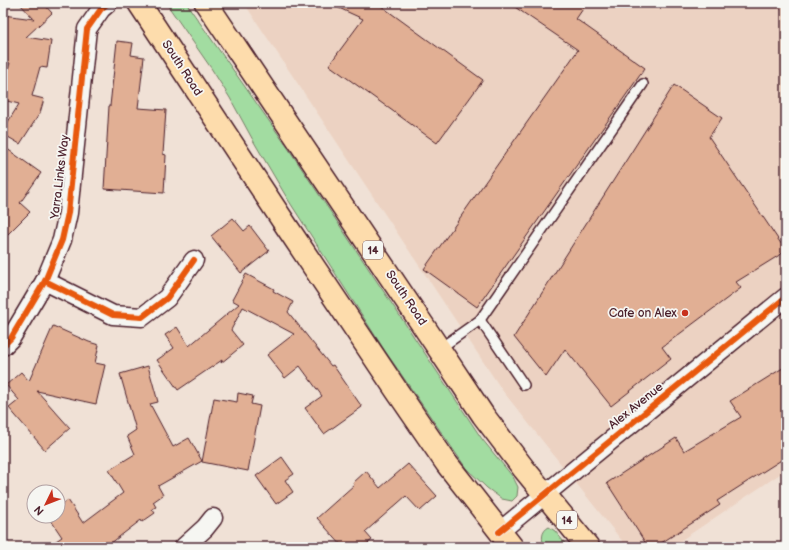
<svg xmlns="http://www.w3.org/2000/svg" width="789" height="550" font-family="'Balsamiq Sans',sans-serif">
<style>
.built{fill:#ecd2c2}
.green{fill:#a2dca1;stroke:#767e66}
.building{fill:#e1af94;stroke:#4a1f2b}
.lines{fill:none;stroke-linecap:round;stroke-linejoin:round}
.service-casing{stroke:#4a1f2b;stroke-width:12}
.minor-casing{stroke:#4a1f2b;stroke-width:21}
.trunk-casing{stroke:#4a1f2b;stroke-width:25}
.service{stroke:#f6f6f2;stroke-width:9}
.minor{stroke:#f6f6f2;stroke-width:18}
.trunk{stroke:#fddcac;stroke-width:22}
.cycleway-casing{stroke:#f6f6f2;stroke-width:8}
.cycleway{stroke:#e8590c;stroke-width:6}
.poi-dot{fill:#c8321e;stroke:#f6f6f2;stroke-width:1.5}
.labels{text-anchor:middle;dominant-baseline:central;stroke-width:3.5;stroke-linejoin:round;paint-order:stroke}
.shield{fill:#f6f6f2;stroke:#7e6067;stroke-width:1}
.shield-label{font-size:11px;font-weight:bold;fill:#4a1f2b}
.street-label{font-size:12px;fill:#4a1f2b;stroke:#f6f6f2}
.poi-label{font-size:12px;fill:#4a1f2b;stroke:#f6f6f2;text-anchor:end}
</style>
<rect width="100%" height="100%" fill="#f0e1d6"/>
<filter id="ink" filterUnits="userSpaceOnUse"><feTurbulence type="fractalNoise" baseFrequency=".025" numOctaves="2"/><feDisplacementMap in="SourceGraphic" scale="8" xChannelSelector="R" yChannelSelector="G"/><feConvolveMatrix kernelMatrix="1 2 1 2 8 2 1 2 1" color-interpolation-filters="sRGB"/></filter>
<g filter="url(#ink)">
<!-- built -->
<path class="built" d="M 244,3 L 786,3 L 786,470 L 671,547 L 627,547 L 502,390 Z"/>
<!-- green -->
<g class="green">
<path d="M 166,3 L 186,3 L 288,148 L 482,439 L 513,477 L 518,487 L 517,496 L 512,501 L 502,499 L 487,488 L 466,468 L 385,351 L 287,198 L 254,142 L 230,98 L 211,68 Z"/>
<path d="M 549,527 L 555,531 L 568,547 L 545,547 C 541,540 541,531 549,527 Z"/>
</g>
<!-- building -->
<g class="building">
<path d="M 19,3 L 43,3 L 52,13 L 26,37 L 51,41 L 47,68 L 40,67 L 32,96 L 44,99 L 40,113 L 20,144 L 3,134 L 3,130 L 19,104 L 3,100 L 3,88 L 10,63 L 3,62 L 3,15 L 34,19 Z"/>
<path d="M 328,3 L 377,3 L 483,80 L 437,143 L 329,65 L 363,19 Z"/>
<path d="M 509,3 L 587,3 L 576,19 L 645,68 L 477,307 L 424,269 L 578,50 Z"/>
<path d="M 117,41 L 133,43 L 131,55 L 144,57 L 138,108 L 166,110 L 163,154 L 166,155 L 164,193 L 104,189 L 109,106 L 110,106 Z"/>
<path d="M 674,85 L 722,118 L 709,137 L 786,251 L 736,282 L 741,288 L 662,347 L 671,359 L 611,406 L 565,349 L 546,377 L 514,337 Z"/>
<path d="M 3,146 L 41,173 L 20,203 L 30,212 L 3,239 Z"/>
<path d="M 233,218 L 244,231 L 250,226 L 269,251 L 241,273 L 211,236 Z"/>
<path d="M 246,274 L 274,289 L 273,291 L 293,302 L 288,312 L 331,366 L 333,365 L 362,407 L 324,434 L 305,408 L 322,396 L 300,366 L 285,378 L 267,355 L 294,334 L 243,307 L 231,330 L 243,345 L 221,363 L 222,360 L 178,390 L 157,360 L 174,348 L 165,335 L 177,327 L 189,346 L 239,304 L 232,300 Z"/>
<path d="M 53,326 L 89,342 L 99,345 L 95,363 L 105,365 L 96,404 L 37,391 L 70,428 L 45,450 L 9,408 L 19,400 L 6,385 L 21,372 L 29,381 Z"/>
<path d="M 148,366 L 158,402 L 150,404 L 173,447 L 189,438 L 202,461 L 158,486 L 163,495 L 153,502 L 156,507 L 152,509 L 155,513 L 142,522 L 141,520 L 106,547 L 47,547 L 62,537 L 48,516 L 58,516 L 58,508 L 68,500 L 83,523 L 123,493 L 109,470 L 135,454 L 127,436 L 136,430 L 120,374 Z"/>
<path d="M 786,366 L 786,457 L 717,501 L 720,505 L 655,547 L 648,547 L 607,483 L 676,438 L 684,451 L 741,417 L 730,401 Z"/>
<path d="M 238,393 L 253,396 L 251,404 L 260,406 L 248,471 L 202,462 L 214,398 L 237,402 Z"/>
<path d="M 282,457 L 294,474 L 285,480 L 293,492 L 276,504 L 256,476 Z"/>
<path d="M 408,464 L 437,496 L 420,511 L 406,496 L 365,532 L 372,540 L 363,547 L 343,547 L 317,518 L 354,485 L 353,483 L 366,471 L 380,488 Z"/>
</g>
<g class="lines">
<!-- service casing -->
<g class="service-casing">
<g id="service">
<path d="M 480,320 L 643,84"/>
<path d="M 439,349 L 480,320 L 524,385"/>
</g>
</g>
<!-- minor casing -->
<g class="minor-casing">
<g id="minor">
<path d="M 45,281 L 113,315 L 142,317 L 167,298 L 194,260"/>
<path d="M 3,346 L 11,338 L 45,281 L 62,240 L 68,213 L 87,29 L 101,9 L 108,3"/>
<path d="M 499,532 L 786,297"/>
<path d="M 184,547 L 205,528 L 213,518"/>
</g>
</g>
<!-- trunk casing -->
<g class="trunk-casing">
<g id="trunk">
<path d="M 139,3 L 287,227 L 397,391 L 447,464 L 512,547"/>
<path d="M 206,3 L 439,349 L 483,415 L 524,469 L 588,547"/>
</g>
</g>
<!-- service -->
<use href="#service" class="service"/>
<!-- minor -->
<use href="#minor" class="minor"/>
<!-- trunk -->
<use href="#trunk" class="trunk"/>
<!-- cycleway casing -->
<g class="cycleway-casing">
<g id="cycleway">
<path d="M 45,281 L 113,315 L 142,317 L 167,298 L 194,260"/>
<path d="M 3,346 L 11,338 L 45,281 L 62,240 L 68,213 L 87,29 L 101,9 L 108,3"/>
<path d="M 499,532 L 786,297"/>
</g>
</g>
<!-- cycleway -->
<use href="#cycleway" class="cycleway"/>
</g>
</g>
<!-- markers -->
<circle class="poi-dot" cx="685" cy="313" r="4"/>
<g class="labels">
<!-- shield labels -->
<g class="shield">
<rect x="363" y="241" width="20" height="18" rx="3"/>
<rect x="557" y="511" width="20" height="18" rx="3"/>
</g>
<g class="shield-label">
<text x="373" y="250">14</text>
<text x="567" y="520">14</text>
</g>
<!-- street labels -->
<g class="street-label">
<text transform="translate(182 68) rotate(57)">South Road</text>
<text transform="translate(60 177) rotate(-83)">Yarra Links Way</text>
<text transform="translate(406 298) rotate(56)">South Road</text>
<text transform="translate(636 406) rotate(-39)">Alex Avenue</text>
</g>
<!-- poi labels -->
<g class="poi-label">
<text x="677" y="313">Cafe on Alex</text>
</g>
</g>
<!-- margin -->
<rect width="789" height="550" fill="none" stroke="#f6f6f2" stroke-width="16"/>
<rect x="8" y="8" width="773" height="534" fill="none" stroke="#4a1f2b" stroke-width="1.5" filter="url(#ink)"/>
<!-- north arrow -->
<g transform="translate(46 504) rotate(227)"><circle r="19" fill="#f6f6f2" stroke="#b1a0a2"/>
<path d="M0-3L7 15L0 10L-7 15Z" fill="#c8321e"/>
<text y="-6" font-size="11" font-weight="bold" text-anchor="middle" fill="#4a1f2b">N</text>
</g>
</svg>
